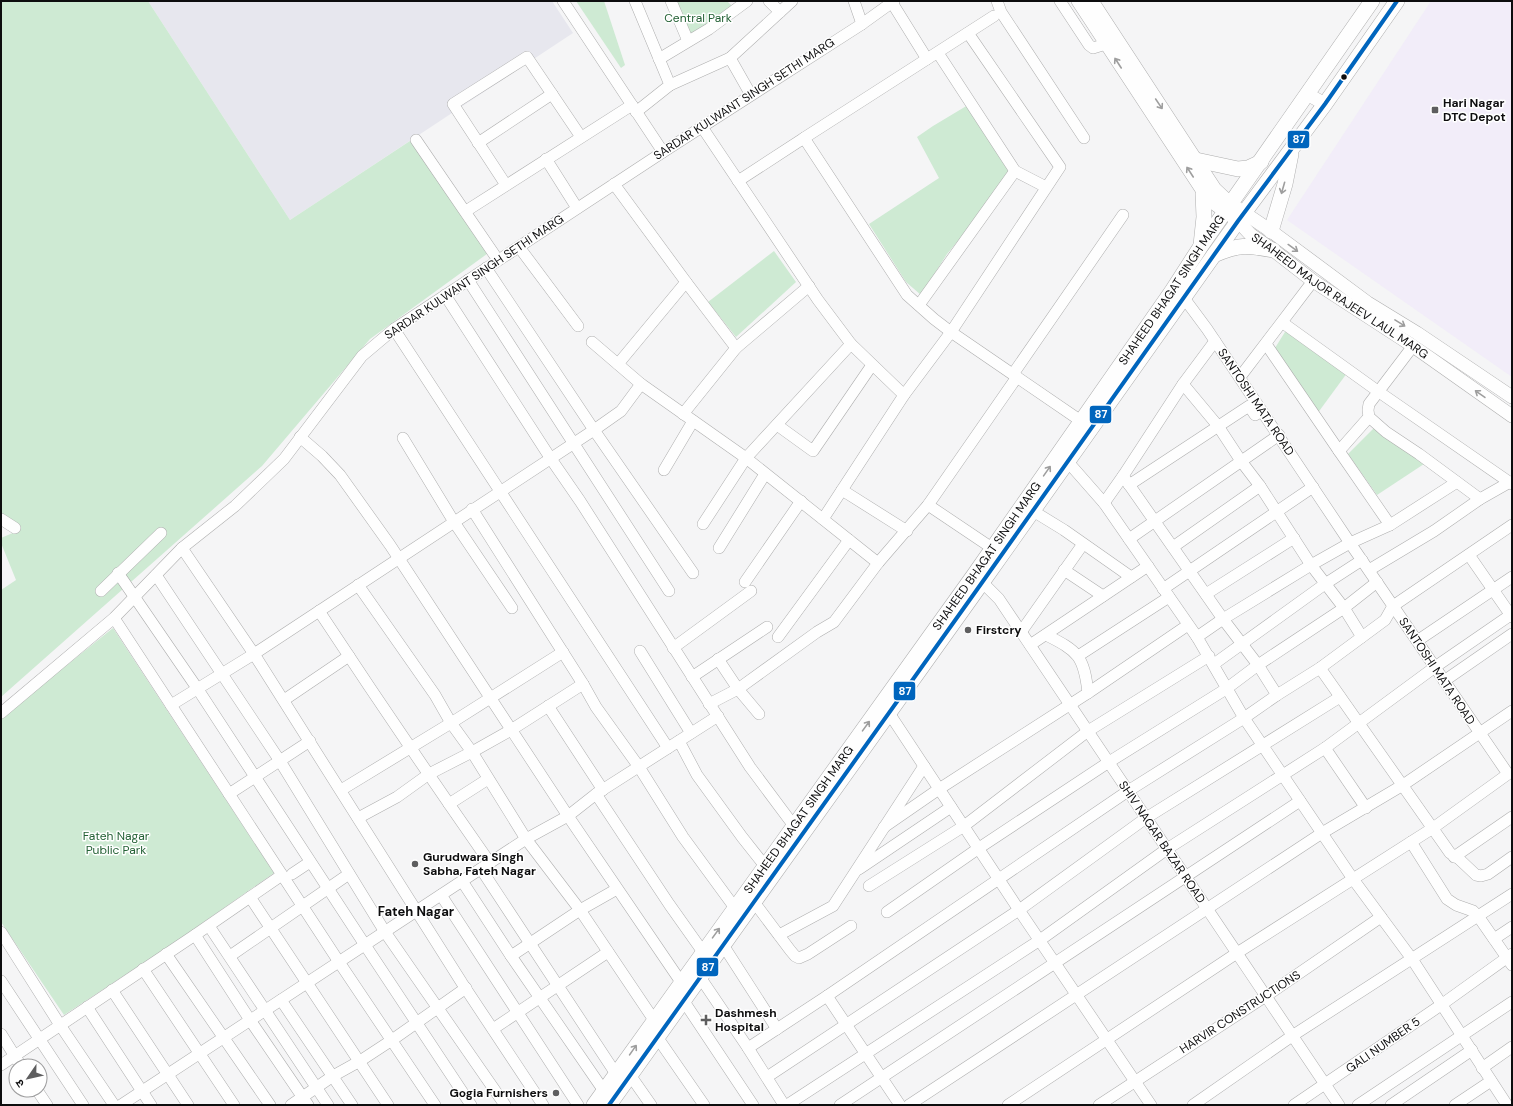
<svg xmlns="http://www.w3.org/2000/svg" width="1513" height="1106" font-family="'DM Sans','Noto Sans Devanagari',sans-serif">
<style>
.industrial{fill:#f2edf9}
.built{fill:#e7e7ee}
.green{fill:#ceead3}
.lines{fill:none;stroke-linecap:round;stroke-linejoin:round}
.minor-casing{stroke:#aeaeae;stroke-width:12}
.tertiary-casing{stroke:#aeaeae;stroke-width:14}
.secondary-casing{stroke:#aeaeae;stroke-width:16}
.minor{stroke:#fefefe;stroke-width:11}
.tertiary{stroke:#fefefe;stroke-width:13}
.secondary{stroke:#fefefe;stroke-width:15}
.bus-1-casing{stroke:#fff;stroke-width:7}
.bus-1{stroke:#0065bd;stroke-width:4}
.oneway{stroke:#9e9e9e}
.bus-dot{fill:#0d0d0e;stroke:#fff;stroke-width:1.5}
.poi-dot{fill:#5e5e5f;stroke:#fff;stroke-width:1.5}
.labels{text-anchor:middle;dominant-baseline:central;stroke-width:3;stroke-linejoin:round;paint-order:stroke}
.park-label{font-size:12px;fill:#246135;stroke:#fff}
.street-label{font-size:12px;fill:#0d0d0e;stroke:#fff}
.poi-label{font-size:12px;font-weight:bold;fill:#0d0d0e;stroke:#fff;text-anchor:start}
.neighbourhood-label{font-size:13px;font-weight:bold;fill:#0d0d0e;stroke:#fff}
.line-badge{stroke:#fff;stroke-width:1.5}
.badge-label{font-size:11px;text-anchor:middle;font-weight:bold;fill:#fff}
</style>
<rect width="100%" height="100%" fill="#f5f5f6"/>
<!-- industrial -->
<path class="industrial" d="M 1431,1 L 1512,1 L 1512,377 L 1287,220 Z"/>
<!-- built -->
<path class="built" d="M 148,1 L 552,1 L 573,33 L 290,220 Z"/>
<!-- green -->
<g class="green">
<path d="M 1,1 L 148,1 L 290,220 L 416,137 L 491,251 L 370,339 L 262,466 L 1,697 L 1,590 L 16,580 L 1,543 L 1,538 L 15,532 L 1,518 Z"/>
<path d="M 576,1 L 604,1 L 625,65 L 621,68 Z"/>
<path d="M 672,1 L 727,1 L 732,6 L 688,38 Z"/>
<path d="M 968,105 L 1014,169 L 977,218 L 947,254 L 921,295 L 906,282 L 869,224 L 939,178 L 917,137 L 933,126 Z"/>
<path d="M 774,251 L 796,282 L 736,337 L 708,302 Z"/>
<path d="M 1290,324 L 1350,369 L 1317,414 L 1275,348 Z"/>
<path d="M 1374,428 L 1427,462 L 1377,495 L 1348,454 Z"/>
<path d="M 113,628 L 274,873 L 174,943 L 64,1015 L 1,922 L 1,718 Z"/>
</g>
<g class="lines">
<!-- minor casing -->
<g class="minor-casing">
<g id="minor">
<path d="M 563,1 L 663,152"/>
<path d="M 635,1 L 670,85 L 636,112"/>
<path d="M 671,1 L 688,41"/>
<path d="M 769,1 L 780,12"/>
<path d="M 854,1 L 862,24"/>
<path d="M 891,1 L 927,59"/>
<path d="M 997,1 L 1001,12 L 1084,138"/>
<path d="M 1060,1 L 1089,45 L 1093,48 L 1106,44"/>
<path d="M 938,53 L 1015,171 L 1046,187"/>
<path d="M 730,58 L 792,1"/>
<path d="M 659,59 L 709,29 L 747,1"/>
<path d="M 670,85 L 730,58 L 751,95"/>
<path d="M 702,127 L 818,300 L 851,344 L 904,395 L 951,332 L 1060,167 L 968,33"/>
<path d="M 804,138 L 994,16"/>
<path d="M 416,140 L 498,260"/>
<path d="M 478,143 L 552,94"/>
<path d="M 546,159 L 577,208"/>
<path d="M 738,181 L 804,138 L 907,295 L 934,319 L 951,332 L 1081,421"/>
<path d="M 614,184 L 686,282 L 736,348"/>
<path d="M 506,185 L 453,104 L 527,57 L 581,137"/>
<path d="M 466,211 L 632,105"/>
<path d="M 519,247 L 578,326"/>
<path d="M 486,268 L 594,430 L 693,573"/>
<path d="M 468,280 L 669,591"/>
<path d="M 445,295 L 551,459 L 580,501 L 750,767 L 794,826"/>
<path d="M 919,305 L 1015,171"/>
<path d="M 1283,323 L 1379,392 L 1512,484"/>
<path d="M 394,329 L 668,748"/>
<path d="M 592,342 L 641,384 L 746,458 L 878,563"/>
<path d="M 1266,344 L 1339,451"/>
<path d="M 1413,346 L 1369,404 L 1368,410 L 1369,417 L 1386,432 L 1419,454 L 1480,499"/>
<path d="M 618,364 L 686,282"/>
<path d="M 1013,374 L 1123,215"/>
<path d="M 1240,377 L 1313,281"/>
<path d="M 1183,384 L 1218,426 L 1241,461 L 1260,486 L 1311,565 L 1344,608 L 1362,637"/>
<path d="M 683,414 L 736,348 L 809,286"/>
<path d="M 1369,417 L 1339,451 L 1390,525"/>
<path d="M 777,425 L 813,451 L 872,365"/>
<path d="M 300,437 L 322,456 L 340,475 L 390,545 L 568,816 L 681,982"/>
<path d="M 403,438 L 454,522 L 512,608"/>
<path d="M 1068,462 L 1104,503 L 1197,637 L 1244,718 L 1353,879 L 1412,959 L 1507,1105"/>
<path d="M 664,470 L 693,421"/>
<path d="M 1123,476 L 1183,384 L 1215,341"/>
<path d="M 1129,485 L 1249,406 L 1255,415 L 1262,411"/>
<path d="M 842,490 L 907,531"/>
<path d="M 1104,503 L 1123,476 L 1223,619 L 1258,665 L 1277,695"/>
<path d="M 928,505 L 992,548"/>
<path d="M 472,509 L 583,684 L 596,707 L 639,767 L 683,837 L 735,908"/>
<path d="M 1033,511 L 1064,530 L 1131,577"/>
<path d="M 1,519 L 15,528"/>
<path d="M 823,519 L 904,395"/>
<path d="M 703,524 L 746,458 L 851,344"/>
<path d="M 1129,539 L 1279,435"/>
<path d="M 1173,547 L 1260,486"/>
<path d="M 182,548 L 254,654 L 594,430 L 621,411 L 641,384"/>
<path d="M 719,548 L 765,474"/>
<path d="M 1469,555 L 1512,617"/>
<path d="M 1064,570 L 1103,596"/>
<path d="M 1369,570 L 1434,531 L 1480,499 L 1510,482"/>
<path d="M 118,573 L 197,688 L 365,945 L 471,1105"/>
<path d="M 156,575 L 280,761 L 385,932 L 505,1105"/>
<path d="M 978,578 L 999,599 L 1339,1105"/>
<path d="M 745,582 L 801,501"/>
<path d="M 358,585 L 435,695 L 451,723 L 472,752 L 526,839 L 580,910 L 654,1020"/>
<path d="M 1163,589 L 1313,487"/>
<path d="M 101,591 L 161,533"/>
<path d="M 1206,594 L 1294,538"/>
<path d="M 319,611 C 375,696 432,780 490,863"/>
<path d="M 114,618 L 339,962 L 435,1105"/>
<path d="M 1021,632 L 1083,544"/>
<path d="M 1046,635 C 1078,651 1084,656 1088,693"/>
<path d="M 778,637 L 849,540"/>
<path d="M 1197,637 L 1223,619 L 1311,565 L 1350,543 L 1390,525 L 1457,482"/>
<path d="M 1417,641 L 1512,577"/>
<path d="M 1030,645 L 1148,566"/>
<path d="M 673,648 L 751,591"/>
<path d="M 640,651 L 691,733"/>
<path d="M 1078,656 L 1169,597"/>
<path d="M 718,659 L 738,689 L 759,714"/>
<path d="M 1214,664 L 1325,584 L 1362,560"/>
<path d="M 1320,668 L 1385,620 L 1393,606 L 1512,525"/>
<path d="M 692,677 L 767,627"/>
<path d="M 1444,681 L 1512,634"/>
<path d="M 284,700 L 349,656"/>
<path d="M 709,704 L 738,689 L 817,632 L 834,622 L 878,563 L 928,505 L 1017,377"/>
<path d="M 171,705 L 254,654 L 462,983 L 543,1105"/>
<path d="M 548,706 L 603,790"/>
<path d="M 1,713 L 114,618 L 182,548 L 235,506 L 284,459 L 362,356 L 394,329 L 663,152 L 862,24 L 894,1"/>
<path d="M 889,713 L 1019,910 L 1151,1105"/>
<path d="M 679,741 L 697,775 L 742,837 L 765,866"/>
<path d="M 1325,748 L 1366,808"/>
<path d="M 341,790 L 451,723 L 563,652"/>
<path d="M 229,794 L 310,741"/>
<path d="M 596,794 L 669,904 L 703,952"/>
<path d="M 449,804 L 488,779"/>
<path d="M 358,818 L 397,797 L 429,774 L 472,752 L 511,730 L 583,684"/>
<path d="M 884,827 L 939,789 L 1088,693 L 1188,625"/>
<path d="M 1411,842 L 1447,899 L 1456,905 L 1473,911 L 1478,916 L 1512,965"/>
<path d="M 1454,857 L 1512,817"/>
<path d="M 481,869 L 616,1074"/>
<path d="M 859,869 L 951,807"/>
<path d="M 292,874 L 310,862"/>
<path d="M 462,881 L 511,956 L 604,1091"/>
<path d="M 869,886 L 964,826 L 1088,731 L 1209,656"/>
<path d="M 441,895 L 578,1105"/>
<path d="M 250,897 L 388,1105"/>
<path d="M 754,902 L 790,950 L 795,956 L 799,958 L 808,954 L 851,926"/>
<path d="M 887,912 L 979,848 L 1109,762 L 1226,689 L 1258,665 L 1344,608 L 1377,582"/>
<path d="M 209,926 L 328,1105"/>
<path d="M 1,932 L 60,1025 L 114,1105"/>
<path d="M 195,935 L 250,1020 L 308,1105"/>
<path d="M 779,935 L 833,906 L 924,766"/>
<path d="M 1494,939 L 1512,927"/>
<path d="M 723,945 L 777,1029"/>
<path d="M 166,954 L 270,1105"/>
<path d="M 230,956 L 349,874"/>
<path d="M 511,956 L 580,910 L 617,889"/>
<path d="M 143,969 L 234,1105"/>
<path d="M 700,977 L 748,1048 L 784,1105"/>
<path d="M 1,981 L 83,1105"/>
<path d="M 112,990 L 188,1105"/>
<path d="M 827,996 L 900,1105"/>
<path d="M 281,1000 L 352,1105"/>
<path d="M 683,1000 L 753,1105"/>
<path d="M 87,1007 L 151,1105"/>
<path d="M 493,1029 L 608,952"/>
<path d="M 1,1034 L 21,1066"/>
<path d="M 657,1037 L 704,1105"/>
<path d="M 748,1048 L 827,996 L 1128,791 L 1244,718 L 1277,695 L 1320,668 L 1450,853 L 1459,859 L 1476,875 L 1481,876 L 1488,874 L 1512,857"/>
<path d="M 1,1065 L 195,935 L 282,875"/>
<path d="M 1482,1068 L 1512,1047"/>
<path d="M 630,1075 L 651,1105"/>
<path d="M 767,1077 L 1019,910 L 1146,818 L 1340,697"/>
<path d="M 37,1090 L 47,1105"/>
<path d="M 121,1105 L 526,839 L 568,816 L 596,794 L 718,716"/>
<path d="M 291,1105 L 333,1076 L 360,1061 L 392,1040 L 466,988"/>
<path d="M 787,1105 L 1040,940 L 1167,849 L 1325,748 L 1435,667 L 1512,614"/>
<path d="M 840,1105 L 1300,801"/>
<path d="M 909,1105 L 1322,833 L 1403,785 L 1512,711"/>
<path d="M 1008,1105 L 1237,953 L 1433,828 L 1508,774 L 1350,543 L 1207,329 L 1184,298"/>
<path d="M 1099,1105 L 1266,996 L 1381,917"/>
<path d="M 1193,1105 L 1292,1036 L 1512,894"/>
<path d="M 1294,1105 L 1441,1005 L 1512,954"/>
<path d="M 1358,1105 L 1512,1002"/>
<path d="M 1391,1105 L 1472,1050"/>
<path d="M 1455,1105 L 1491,1081"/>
</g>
</g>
<!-- tertiary casing -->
<g class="tertiary-casing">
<g id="tertiary">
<path id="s1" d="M 1078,1 L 1208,199 L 1238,221 L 1250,234 L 1273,250 L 1313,281 L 1413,346 L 1512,416"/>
<path d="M 1092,1 L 1215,189 L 1231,204 L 1271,231 L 1368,303 L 1417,333 L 1512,397"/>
<path d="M 1307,94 L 1325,104"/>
</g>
</g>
<!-- secondary casing -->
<g class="secondary-casing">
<g id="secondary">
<path d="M 1196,160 L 1238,169 L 1248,168 L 1261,162"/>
<path d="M 1271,231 L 1285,184 L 1291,154"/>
<path d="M 1201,245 L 1204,217 L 1203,193"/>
<path d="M 1214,255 C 1239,244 1247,245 1273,250"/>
<path id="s2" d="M 594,1105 L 974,575 L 1172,291 L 1201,246 L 1372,1"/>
<path d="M 609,1105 L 976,591 L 1238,221 L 1325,104 L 1397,1"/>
</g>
</g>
<!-- minor -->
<use href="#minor" class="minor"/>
<!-- tertiary -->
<use href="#tertiary" class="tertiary"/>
<!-- secondary -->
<use href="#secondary" class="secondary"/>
<!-- bus-1 casing -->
<g class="bus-1-casing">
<path id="bus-1" d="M 609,1105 L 976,591 L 1238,221 L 1325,104 L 1397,1"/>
</g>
<!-- bus-1 -->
<use href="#bus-1" class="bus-1"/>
</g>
<!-- one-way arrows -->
<defs><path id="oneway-shaft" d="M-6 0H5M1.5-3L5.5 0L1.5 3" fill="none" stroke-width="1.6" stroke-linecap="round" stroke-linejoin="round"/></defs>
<g class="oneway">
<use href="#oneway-shaft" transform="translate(1118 63) rotate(-123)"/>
<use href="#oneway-shaft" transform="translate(1159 104) rotate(56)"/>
<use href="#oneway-shaft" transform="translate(1190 172) rotate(-123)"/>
<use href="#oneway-shaft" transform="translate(1283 188) rotate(106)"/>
<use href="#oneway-shaft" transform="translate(1293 248) rotate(36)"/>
<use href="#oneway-shaft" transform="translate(1400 323) rotate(32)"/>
<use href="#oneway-shaft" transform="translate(1480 394) rotate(-145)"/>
<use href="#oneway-shaft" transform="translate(1047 471) rotate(-55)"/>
<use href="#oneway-shaft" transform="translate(866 726) rotate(-54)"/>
<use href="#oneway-shaft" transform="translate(716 933) rotate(-54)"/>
<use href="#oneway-shaft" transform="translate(633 1050) rotate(-55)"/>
</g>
<!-- markers -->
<circle class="bus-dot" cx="1344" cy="77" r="3.5"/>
<g class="poi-dot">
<rect x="1431" y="106" width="8" height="8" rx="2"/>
<circle cx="968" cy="630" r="4"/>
<circle cx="415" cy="864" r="4"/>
<path d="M704 1014h4v4h4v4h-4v4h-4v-4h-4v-4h4z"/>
<circle cx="556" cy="1093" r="4"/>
</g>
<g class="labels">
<!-- park labels -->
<g class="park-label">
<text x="698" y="18">Central Park</text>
<text x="116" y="836">Fateh Nagar<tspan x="116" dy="14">Public Park</tspan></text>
</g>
<!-- street labels -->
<g class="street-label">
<text transform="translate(744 99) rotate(-33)">SARDAR KULWANT SINGH SETHI MARG</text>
<text transform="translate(474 277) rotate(-34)">SARDAR KULWANT SINGH SETHI MARG</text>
<text stroke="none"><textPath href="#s2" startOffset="999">SHAHEED BHAGAT SINGH MARG</textPath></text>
<text stroke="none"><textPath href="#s1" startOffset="401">SHAHEED MAJOR RAJEEV LAUL MARG</textPath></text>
<text transform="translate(1256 402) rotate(56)">SANTOSHI MATA ROAD</text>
<text stroke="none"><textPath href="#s2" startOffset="675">SHAHEED BHAGAT SINGH MARG</textPath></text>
<text transform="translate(1437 671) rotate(56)">SANTOSHI MATA ROAD</text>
<text stroke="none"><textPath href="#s2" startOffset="351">SHAHEED BHAGAT SINGH MARG</textPath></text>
<text transform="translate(1162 842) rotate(56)">SHIV NAGAR BAZAR ROAD</text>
<text transform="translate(1240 1012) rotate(-33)">HARVIR CONSTRUCTIONS</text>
<text transform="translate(1383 1045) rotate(-35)">GALI NUMBER 5</text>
</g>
<!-- poi labels -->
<g class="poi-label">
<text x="1443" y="103">Hari Nagar<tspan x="1443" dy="14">DTC Depot</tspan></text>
<text x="976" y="630">Firstcry</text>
<text x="423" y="857">Gurudwara Singh<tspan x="423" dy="14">Sabha, Fateh Nagar</tspan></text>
<text x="715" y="1013">Dashmesh<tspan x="715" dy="14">Hospital</tspan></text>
<text x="548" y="1093" text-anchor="end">Gogia Furnishers</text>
</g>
<!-- neighbourhood labels -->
<g class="neighbourhood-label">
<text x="416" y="911">Fateh Nagar</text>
</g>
</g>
<g class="line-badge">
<rect x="1287" y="130" width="23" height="19" rx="4" fill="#0065bd"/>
<rect x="1089" y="405" width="23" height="19" rx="4" fill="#0065bd"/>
<rect x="893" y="681" width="23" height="20" rx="4" fill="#0065bd"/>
<rect x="696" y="957" width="23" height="20" rx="4" fill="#0065bd"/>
</g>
<g class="badge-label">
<text x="1299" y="143">87</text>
<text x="1101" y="418">87</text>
<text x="905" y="695">87</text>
<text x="708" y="971">87</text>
</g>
<!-- border -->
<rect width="1513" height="1106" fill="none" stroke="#0d0d0e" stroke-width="4"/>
<!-- north arrow -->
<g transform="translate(28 1078) rotate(236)"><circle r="19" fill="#ffffff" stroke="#9e9e9f"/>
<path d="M0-3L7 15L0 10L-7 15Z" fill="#5e5e5f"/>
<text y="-6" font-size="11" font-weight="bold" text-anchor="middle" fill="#0d0d0e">उ</text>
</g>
</svg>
